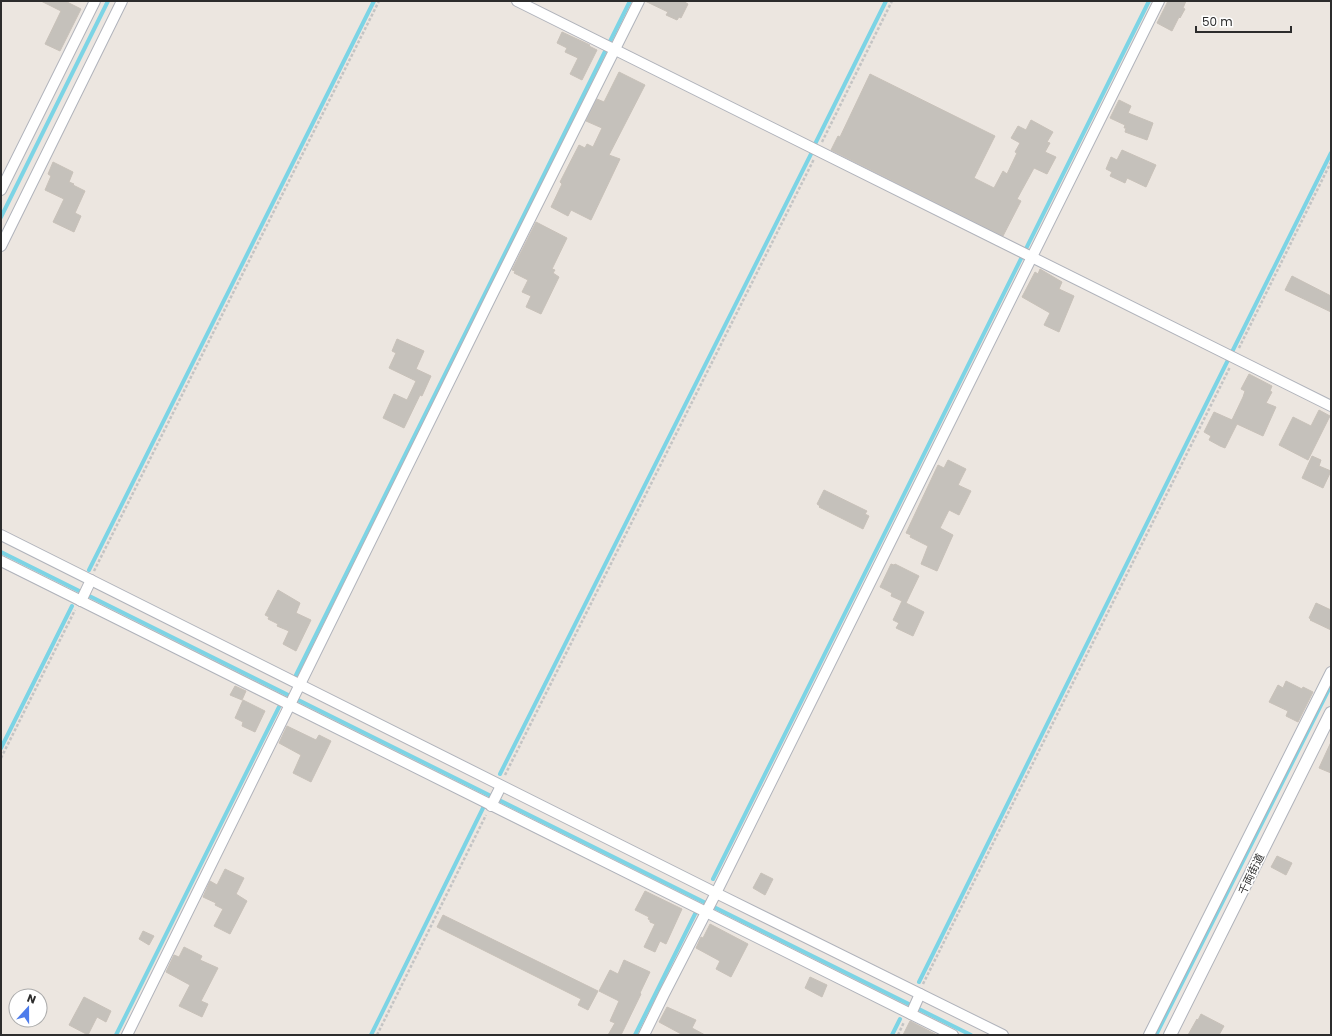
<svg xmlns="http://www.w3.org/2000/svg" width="1332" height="1036" font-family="Poppins,'Noto Sans JP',sans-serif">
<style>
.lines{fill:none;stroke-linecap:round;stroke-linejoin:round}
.stream{stroke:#7cd4e5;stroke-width:4}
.building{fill:#c5c1bb;stroke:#c8c1b9}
.minor-casing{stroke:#b0b3bb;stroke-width:12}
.tertiary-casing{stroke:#b0b3bb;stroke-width:14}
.path{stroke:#c4c4c4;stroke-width:2.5;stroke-dasharray:3 2;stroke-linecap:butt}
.minor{stroke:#fff;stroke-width:10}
.tertiary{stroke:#fff;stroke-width:12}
.labels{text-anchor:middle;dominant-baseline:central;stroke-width:3;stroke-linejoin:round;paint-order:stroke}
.street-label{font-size:11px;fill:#2c2c2c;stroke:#fff}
</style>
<rect width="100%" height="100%" fill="#ece6e0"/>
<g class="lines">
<!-- stream -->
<g class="stream">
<path d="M 815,144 L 886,1"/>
<path d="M 1,217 L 108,1"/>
<path d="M 1232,352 L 1331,153"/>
<path d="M 1,552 L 971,1035"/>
<path d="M 89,570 L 374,1"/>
<path d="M 296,675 L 630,1"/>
<path d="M 1,748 L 72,606"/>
<path d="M 500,774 L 811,154"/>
<path d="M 713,879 L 1149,1"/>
<path d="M 919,982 L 1228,360"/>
<path d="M 116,1035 L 279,707"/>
<path d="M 371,1035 L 486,802"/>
<path d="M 635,1035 L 698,908"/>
<path d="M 892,1035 L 900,1019"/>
<path d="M 1156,1035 L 1331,685"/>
</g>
</g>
<!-- building -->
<g class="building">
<path d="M 41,1 L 65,1 L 81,9 L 60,51 L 45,44 L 61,11 Z"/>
<path d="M 645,1 L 683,1 L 688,4 L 681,18 L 679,17 L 677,20 L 666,15 L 668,12 Z"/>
<path d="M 1168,1 L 1186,1 L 1183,8 L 1185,9 L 1180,18 L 1179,17 L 1172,31 L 1157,23 Z"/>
<path d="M 562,32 L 590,45 L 589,46 L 597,50 L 582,80 L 570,74 L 578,58 L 565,52 L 567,48 L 557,43 Z"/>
<path d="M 619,72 L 645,85 L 609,155 L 620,159 L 591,220 L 571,210 L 568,216 L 551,207 L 562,184 L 560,182 L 579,145 L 585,148 L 587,144 L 593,147 L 602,128 L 586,121 L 597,99 L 604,102 Z"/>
<path d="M 870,74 L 995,136 L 974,178 L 994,188 L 1003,171 L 1007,174 L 1017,153 L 1015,152 L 1020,143 L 1011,138 L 1018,126 L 1026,130 L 1031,120 L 1053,132 L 1047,142 L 1050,143 L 1045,152 L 1056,157 L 1047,174 L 1034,168 L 1017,199 L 1021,201 L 1003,236 L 831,150 L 838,136 L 840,137 Z"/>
<path d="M 1119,100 L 1131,106 L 1128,113 L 1153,123 L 1147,140 L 1125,132 L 1126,128 L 1124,128 L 1125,125 L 1110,118 Z"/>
<path d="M 1122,150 L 1156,165 L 1146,187 L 1127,178 L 1125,183 L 1110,176 L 1112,172 L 1106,169 L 1111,157 L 1117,160 Z"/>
<path d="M 53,162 L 73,172 L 69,182 L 74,184 L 73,185 L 85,191 L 75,213 L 81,216 L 74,232 L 53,222 L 64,199 L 45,190 L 51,176 L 48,174 Z"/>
<path d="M 536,222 L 567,238 L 552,269 L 555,270 L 553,273 L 559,277 L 541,314 L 526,307 L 531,296 L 522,292 L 528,280 L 514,273 L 515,271 L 512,270 Z"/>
<path d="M 1040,269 L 1062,282 L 1059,289 L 1074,296 L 1059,332 L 1044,325 L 1050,313 L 1022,297 L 1035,272 L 1038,274 Z"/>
<path d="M 1292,276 L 1331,296 L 1331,312 L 1285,290 Z"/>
<path d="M 397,339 L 424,351 L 416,369 L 431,376 L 422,396 L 420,395 L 404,428 L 383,418 L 394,394 L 407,400 L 416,381 L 389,368 L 396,353 L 392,351 Z"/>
<path d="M 1249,374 L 1272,386 L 1270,391 L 1272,392 L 1266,403 L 1276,407 L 1263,436 L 1237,424 L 1225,448 L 1220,446 L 1209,440 L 1211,436 L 1204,432 L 1214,412 L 1232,420 L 1243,397 L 1245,391 L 1241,389 Z"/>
<path d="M 1319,410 L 1330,416 L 1308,460 L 1279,445 L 1293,417 L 1311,426 Z"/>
<path d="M 1312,456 L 1321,460 L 1319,466 L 1331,471 L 1323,488 L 1302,478 Z"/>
<path d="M 948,460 L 966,469 L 958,485 L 971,491 L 959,515 L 949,510 L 940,528 L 953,535 L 937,571 L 921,564 L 928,546 L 910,537 L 911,535 L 906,533 L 938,465 L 944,468 Z"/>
<path d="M 824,490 L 867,511 L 865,514 L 869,516 L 863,529 L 819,507 L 820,506 L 817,504 Z"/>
<path d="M 891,564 L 894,565 L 895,564 L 919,576 L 906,603 L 924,612 L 913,636 L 896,628 L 899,623 L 893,620 L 902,601 L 891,596 L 892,593 L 880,587 Z"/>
<path d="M 278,590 L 300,603 L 296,613 L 311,620 L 296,651 L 283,644 L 289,631 L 277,626 L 278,624 L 268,619 L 269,617 L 265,615 Z"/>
<path d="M 1316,603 L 1331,610 L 1331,630 L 1310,620 L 1311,619 L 1309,618 Z"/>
<path d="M 1286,681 L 1302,689 L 1303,687 L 1313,692 L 1298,722 L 1286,716 L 1288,711 L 1269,702 L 1278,685 L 1283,688 Z"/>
<path d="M 235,686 L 246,691 L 242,700 L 230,695 Z"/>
<path d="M 243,700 L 265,711 L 255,732 L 242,726 L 243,722 L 235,718 Z"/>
<path d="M 287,726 L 316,740 L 319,735 L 331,741 L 311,782 L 293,773 L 301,755 L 279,743 Z"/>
<path d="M 1331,742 L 1331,773 L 1319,768 Z"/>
<path d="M 1277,856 L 1292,863 L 1286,875 L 1271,867 Z"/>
<path d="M 225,869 L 244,878 L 236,894 L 247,901 L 230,934 L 214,926 L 223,909 L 215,905 L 216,903 L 203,897 L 210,881 L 217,885 Z"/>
<path d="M 761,873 L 773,879 L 765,895 L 753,888 Z"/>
<path d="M 645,891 L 682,909 L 666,944 L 660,941 L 655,952 L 644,947 L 655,924 L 650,922 L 650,920 L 648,919 L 649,917 L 635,910 Z"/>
<path d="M 443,915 L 598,991 L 588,1010 L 578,1005 L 581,999 L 437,927 Z"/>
<path d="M 710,924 L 748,944 L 731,977 L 716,969 L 720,961 L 696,948 L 701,937 L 703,938 Z"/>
<path d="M 143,931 L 154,936 L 149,945 L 139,939 Z"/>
<path d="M 184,947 L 202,956 L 200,960 L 218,968 L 201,1001 L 208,1004 L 202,1017 L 179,1006 L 190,985 L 166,972 L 174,955 L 179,957 Z"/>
<path d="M 624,960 L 650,972 L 640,993 L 641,994 L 621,1035 L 608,1035 L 615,1023 L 610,1021 L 619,1001 L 599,991 L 610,970 L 618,974 Z"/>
<path d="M 810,977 L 827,985 L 822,997 L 805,988 Z"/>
<path d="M 84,997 L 111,1011 L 106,1022 L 97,1017 L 88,1035 L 69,1025 Z"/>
<path d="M 667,1007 L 696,1020 L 692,1028 L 705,1035 L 683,1035 L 659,1022 Z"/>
<path d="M 1201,1014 L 1224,1026 L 1219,1035 L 1188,1035 L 1197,1019 L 1198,1020 Z"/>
<path d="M 910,1021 L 937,1035 L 903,1035 Z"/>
</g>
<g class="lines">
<!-- minor casing -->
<g class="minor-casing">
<g id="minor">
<path d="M 517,1 L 1331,406"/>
<path d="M 1,190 L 95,1"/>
<path d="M 1,246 L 122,1"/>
<path d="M 1,535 L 716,893 L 1003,1035"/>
<path d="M 1,561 L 953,1035"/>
<path d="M 81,601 L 91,580"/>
<path d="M 491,806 L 501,786"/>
<path d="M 911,1014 L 920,994"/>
<path d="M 127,1035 L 492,295 L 639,1"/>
<path d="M 644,1035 L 664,994 L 716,893 L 1159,1"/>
<path d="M 1149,1035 L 1331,672"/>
</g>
</g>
<!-- tertiary casing -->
<g class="tertiary-casing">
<path id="tertiary" d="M 1170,1035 L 1331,713"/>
</g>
<!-- path -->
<g class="path">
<path d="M 822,142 L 892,1"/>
<path d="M 1239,348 L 1331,162"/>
<path d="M 94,571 L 379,1"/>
<path d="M 1,758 L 75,610"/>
<path d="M 505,775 L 814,159"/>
<path d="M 923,984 L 1230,367"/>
<path d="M 377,1035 L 486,815"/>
<path d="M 898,1035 L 904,1022"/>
</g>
<!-- minor -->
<use href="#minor" class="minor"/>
<!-- tertiary -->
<use href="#tertiary" class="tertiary"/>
</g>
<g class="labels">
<!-- street labels -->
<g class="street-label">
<text transform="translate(1251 874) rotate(-64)">千両街道</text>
</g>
</g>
<!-- border -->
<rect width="1332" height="1036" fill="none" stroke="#2c2c2c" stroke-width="4"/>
<!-- north arrow -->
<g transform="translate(28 1008) rotate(21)"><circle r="19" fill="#ffffff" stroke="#ababab"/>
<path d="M0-3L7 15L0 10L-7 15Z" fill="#4e7ceb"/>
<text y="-6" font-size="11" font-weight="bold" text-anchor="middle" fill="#2c2c2c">N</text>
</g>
<!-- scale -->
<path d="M1196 26v6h95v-6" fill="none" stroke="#2c2c2c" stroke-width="2"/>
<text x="1202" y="26" font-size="12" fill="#2c2c2c" stroke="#ffffff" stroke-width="3" paint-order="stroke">50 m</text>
</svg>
